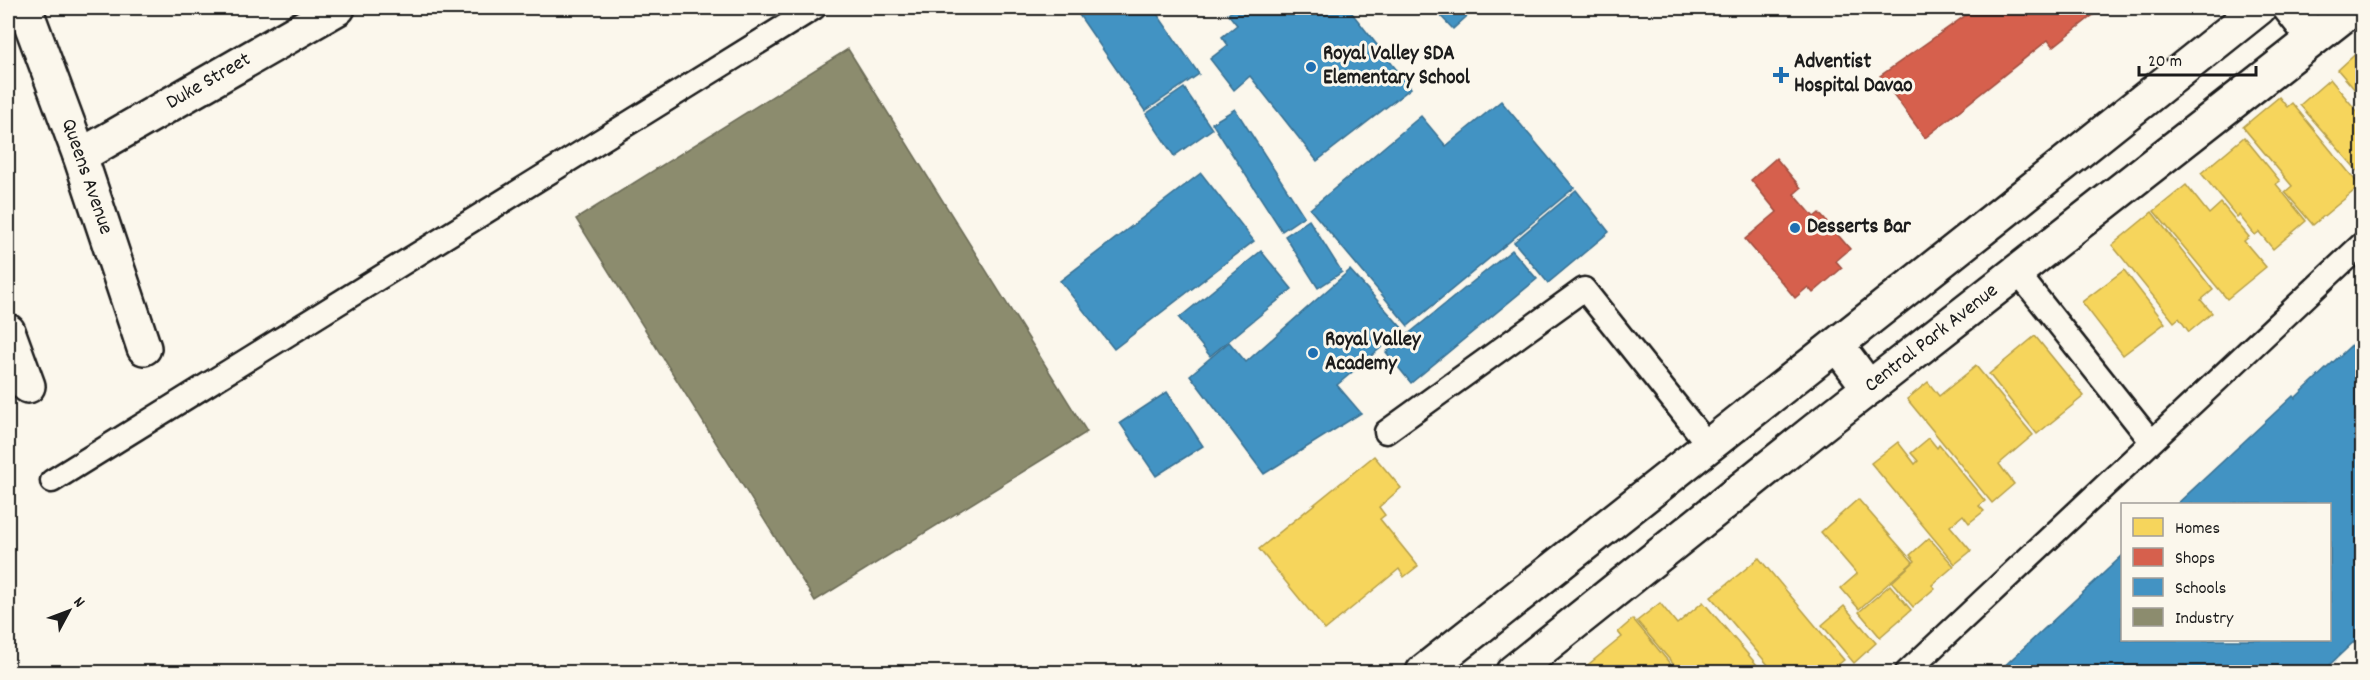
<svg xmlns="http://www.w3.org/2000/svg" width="2370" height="680" font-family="Dekko,sans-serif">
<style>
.homes{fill:#f6d55c;stroke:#b59e49;stroke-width:1.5}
.shops{fill:#d6604d;stroke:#9e4c3e;stroke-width:1.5}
.schools{fill:#4393c3;stroke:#376f91;stroke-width:1.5}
.industry{fill:#8c8c6e;stroke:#6a6a55;stroke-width:1.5}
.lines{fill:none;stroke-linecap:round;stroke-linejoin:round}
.service-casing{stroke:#1c1c1c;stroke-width:27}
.minor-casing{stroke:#1c1c1c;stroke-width:38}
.tertiary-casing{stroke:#1c1c1c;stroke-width:38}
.service{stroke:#fbf7ec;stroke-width:22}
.minor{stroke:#fbf7ec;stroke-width:33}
.tertiary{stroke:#fbf7ec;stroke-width:33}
.poi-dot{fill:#1f6fb2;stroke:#fbf7ec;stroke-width:2}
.labels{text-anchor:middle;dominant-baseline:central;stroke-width:6;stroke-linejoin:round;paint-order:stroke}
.poi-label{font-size:21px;font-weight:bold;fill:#1c1c1c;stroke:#fbf7ec;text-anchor:start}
.street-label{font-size:21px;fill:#1c1c1c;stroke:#fbf7ec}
</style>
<rect width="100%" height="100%" fill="#fbf7ec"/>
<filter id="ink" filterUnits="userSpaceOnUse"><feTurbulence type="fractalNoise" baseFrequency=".0167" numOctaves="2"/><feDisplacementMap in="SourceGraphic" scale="12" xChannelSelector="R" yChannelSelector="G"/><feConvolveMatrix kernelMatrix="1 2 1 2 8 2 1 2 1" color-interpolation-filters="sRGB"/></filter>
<g filter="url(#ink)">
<!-- homes -->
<g class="homes">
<path d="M 2362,48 L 2362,98 L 2338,70 Z"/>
<path d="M 2330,79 L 2362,117 L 2362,173 L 2361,175 L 2300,105 Z"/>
<path d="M 2279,97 L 2287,107 L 2292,103 L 2360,186 L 2313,225 L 2285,192 L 2292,186 L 2243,127 Z"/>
<path d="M 2244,137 L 2280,181 L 2276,184 L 2306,221 L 2273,249 L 2259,232 L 2255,235 L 2239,215 L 2237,217 L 2201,173 Z"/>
<path d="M 2186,185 L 2209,214 L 2221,203 L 2249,237 L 2244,241 L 2266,267 L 2227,299 L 2154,211 Z"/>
<path d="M 2152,212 L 2213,290 L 2201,300 L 2212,313 L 2189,332 L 2179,318 L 2174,322 L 2112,245 Z"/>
<path d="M 2124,270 L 2165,323 L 2123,355 L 2082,302 Z"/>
<path d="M 2035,336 L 2084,396 L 2037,434 L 1989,374 Z"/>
<path d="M 1976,366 L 2033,435 L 1999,464 L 2014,484 L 1992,503 L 1907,399 L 1928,382 L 1939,396 Z"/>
<path d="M 1929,438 L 1937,448 L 1939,445 L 1985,501 L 1979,506 L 1984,511 L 1969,523 L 1963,515 L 1950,526 L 1971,551 L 1955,564 L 1871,463 L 1898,442 L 1915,464 L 1918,461 L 1911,453 Z"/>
<path d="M 1374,456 L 1401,488 L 1379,507 L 1385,515 L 1380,519 L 1418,566 L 1404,577 L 1399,569 L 1325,630 L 1259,549 Z"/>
<path d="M 1858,499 L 1913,562 L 1859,609 L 1841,588 L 1857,574 L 1821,532 Z"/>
<path d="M 1929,538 L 1954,566 L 1932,585 L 1935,588 L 1913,607 L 1892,582 L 1915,561 L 1910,555 Z"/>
<path d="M 1759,558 L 1844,660 L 1829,672 L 1774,672 L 1711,597 Z"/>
<path d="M 1890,585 L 1911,610 L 1880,637 L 1859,612 Z"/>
<path d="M 1703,602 L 1763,672 L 1680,672 L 1637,621 L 1660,603 L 1677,624 Z"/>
<path d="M 1844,606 L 1876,643 L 1854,663 L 1822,625 Z"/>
<path d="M 1633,619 L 1677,672 L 1588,672 L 1584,668 L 1622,637 L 1618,632 Z"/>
</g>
<!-- shops -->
<g class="shops">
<path d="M 1976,8 L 2102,8 L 2053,47 L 2048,40 L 1925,138 L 1880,76 Z"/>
<path d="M 1776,158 L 1801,188 L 1794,194 L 1814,217 L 1819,213 L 1850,249 L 1836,261 L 1842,268 L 1813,293 L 1808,287 L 1795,298 L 1745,239 L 1777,212 L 1751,180 Z"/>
</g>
<!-- schools -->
<g class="schools">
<path d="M 1083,8 L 1153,8 L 1199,74 L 1145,111 L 1077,12 Z"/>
<path d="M 1237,8 L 1247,8 L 1252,14 L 1260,8 L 1348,8 L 1411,88 L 1317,161 L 1250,76 L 1234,90 L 1210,59 L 1228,45 L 1222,37 L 1237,25 L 1228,14 Z"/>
<path d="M 1433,8 L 1476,8 L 1453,29 Z"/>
<path d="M 1184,88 L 1212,129 L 1174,156 L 1146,114 Z"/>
<path d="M 1501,101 L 1574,188 L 1408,326 L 1310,209 L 1421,116 L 1446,146 Z"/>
<path d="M 1235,109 L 1304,216 L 1282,231 L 1212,123 Z"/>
<path d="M 1201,173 L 1254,241 L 1114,349 L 1060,281 Z"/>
<path d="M 1576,190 L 1609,232 L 1548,283 L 1514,242 Z"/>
<path d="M 1309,220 L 1342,272 L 1318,288 L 1285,236 Z"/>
<path d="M 1512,250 L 1537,279 L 1411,383 L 1386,352 Z"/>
<path d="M 1261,251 L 1292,289 L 1210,356 L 1179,318 Z"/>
<path d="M 1350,270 L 1403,329 L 1337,385 L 1361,413 L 1264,474 L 1190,375 L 1229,342 L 1246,362 Z"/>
<path d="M 2362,335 L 2362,634 L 2322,672 L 1998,672 L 2122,556 L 2122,640 L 2330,640 L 2330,504 L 2177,504 L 2293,396 L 2295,398 Z"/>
<path d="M 1167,392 L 1203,446 L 1156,476 L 1120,423 Z"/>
</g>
<!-- industry -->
<path class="industry" d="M 848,49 L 1087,432 L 815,601 L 576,219 Z"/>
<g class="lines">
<!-- service casing -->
<g class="service-casing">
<g id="service">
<path d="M 2017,272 L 2151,441"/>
<path d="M 1386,432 L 1584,289 L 1709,446"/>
<path d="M 52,481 L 814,8"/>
<path d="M 1907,672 L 2362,244"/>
</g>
</g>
<!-- minor casing -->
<g class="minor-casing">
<g id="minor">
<path d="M 25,8 L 80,156 L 144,348"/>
<path d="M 80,156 L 338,8"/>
<path d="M 8,331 L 28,386"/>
</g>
</g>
<!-- tertiary casing -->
<g class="tertiary-casing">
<g id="tertiary">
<path d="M 2290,8 L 2314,38"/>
<path d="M 1837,345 L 1869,388"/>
<path d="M 1423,672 L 1981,230 L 2259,8"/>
<path d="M 1513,672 L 1819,427 L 2353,8"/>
</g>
</g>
<!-- service -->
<use href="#service" class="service"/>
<!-- minor -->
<use href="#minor" class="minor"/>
<!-- tertiary -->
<use href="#tertiary" class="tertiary"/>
</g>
</g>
<!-- markers -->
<g class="poi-dot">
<circle cx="1311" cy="67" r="6"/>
<path d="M1778 66h6v6h6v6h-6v6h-6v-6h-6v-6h6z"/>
<circle cx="1795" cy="228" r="6"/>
<circle cx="1313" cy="353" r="6"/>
</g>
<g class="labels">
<!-- poi labels -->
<g class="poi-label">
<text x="1323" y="55">Royal Valley SDA<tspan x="1323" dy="24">Elementary School</tspan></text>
<text x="1794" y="63">Adventist<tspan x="1794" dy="24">Hospital Davao</tspan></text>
<text x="1807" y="228">Desserts Bar</text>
<text x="1325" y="341">Royal Valley<tspan x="1325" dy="24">Academy</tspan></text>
</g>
<!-- street labels -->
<g class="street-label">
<text transform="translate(209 82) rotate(-30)">Duke Street</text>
<text transform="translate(86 177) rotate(71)">Queens Avenue</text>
<text transform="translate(1932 339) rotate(-38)">Central Park Avenue</text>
</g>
</g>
<!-- margin -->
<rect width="2370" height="680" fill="none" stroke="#fbf7ec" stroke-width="30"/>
<rect x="15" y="15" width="2340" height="650" fill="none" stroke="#1c1c1c" stroke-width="2" filter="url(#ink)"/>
<!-- legend -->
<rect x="2121" y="503" width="210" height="138" fill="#fbf7ec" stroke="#a29f99" stroke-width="1.5"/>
<rect x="2133" y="518" width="30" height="18" fill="#f6d55c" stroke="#a29f99" stroke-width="1.5"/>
<text x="2175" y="533" font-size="18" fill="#1c1c1c">Homes</text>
<rect x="2133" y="548" width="30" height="18" fill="#d6604d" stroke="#a29f99" stroke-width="1.5"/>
<text x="2175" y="563" font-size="18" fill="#1c1c1c">Shops</text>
<rect x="2133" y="578" width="30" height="18" fill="#4393c3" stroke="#a29f99" stroke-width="1.5"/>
<text x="2175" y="593" font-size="18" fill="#1c1c1c">Schools</text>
<rect x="2133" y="608" width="30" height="18" fill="#8c8c6e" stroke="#a29f99" stroke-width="1.5"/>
<text x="2175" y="623" font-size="18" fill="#1c1c1c">Industry</text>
<!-- north arrow -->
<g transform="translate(69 611) rotate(49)" stroke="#fbf7ec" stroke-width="4.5" paint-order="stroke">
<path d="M0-4.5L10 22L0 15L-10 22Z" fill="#1c1c1c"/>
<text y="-9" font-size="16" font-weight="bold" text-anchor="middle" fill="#1c1c1c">N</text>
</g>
<!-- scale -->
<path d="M2139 66v9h117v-9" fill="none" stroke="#1c1c1c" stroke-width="3"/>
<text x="2148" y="66" font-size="18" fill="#1c1c1c" stroke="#fbf7ec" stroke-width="4.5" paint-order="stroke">20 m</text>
</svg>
